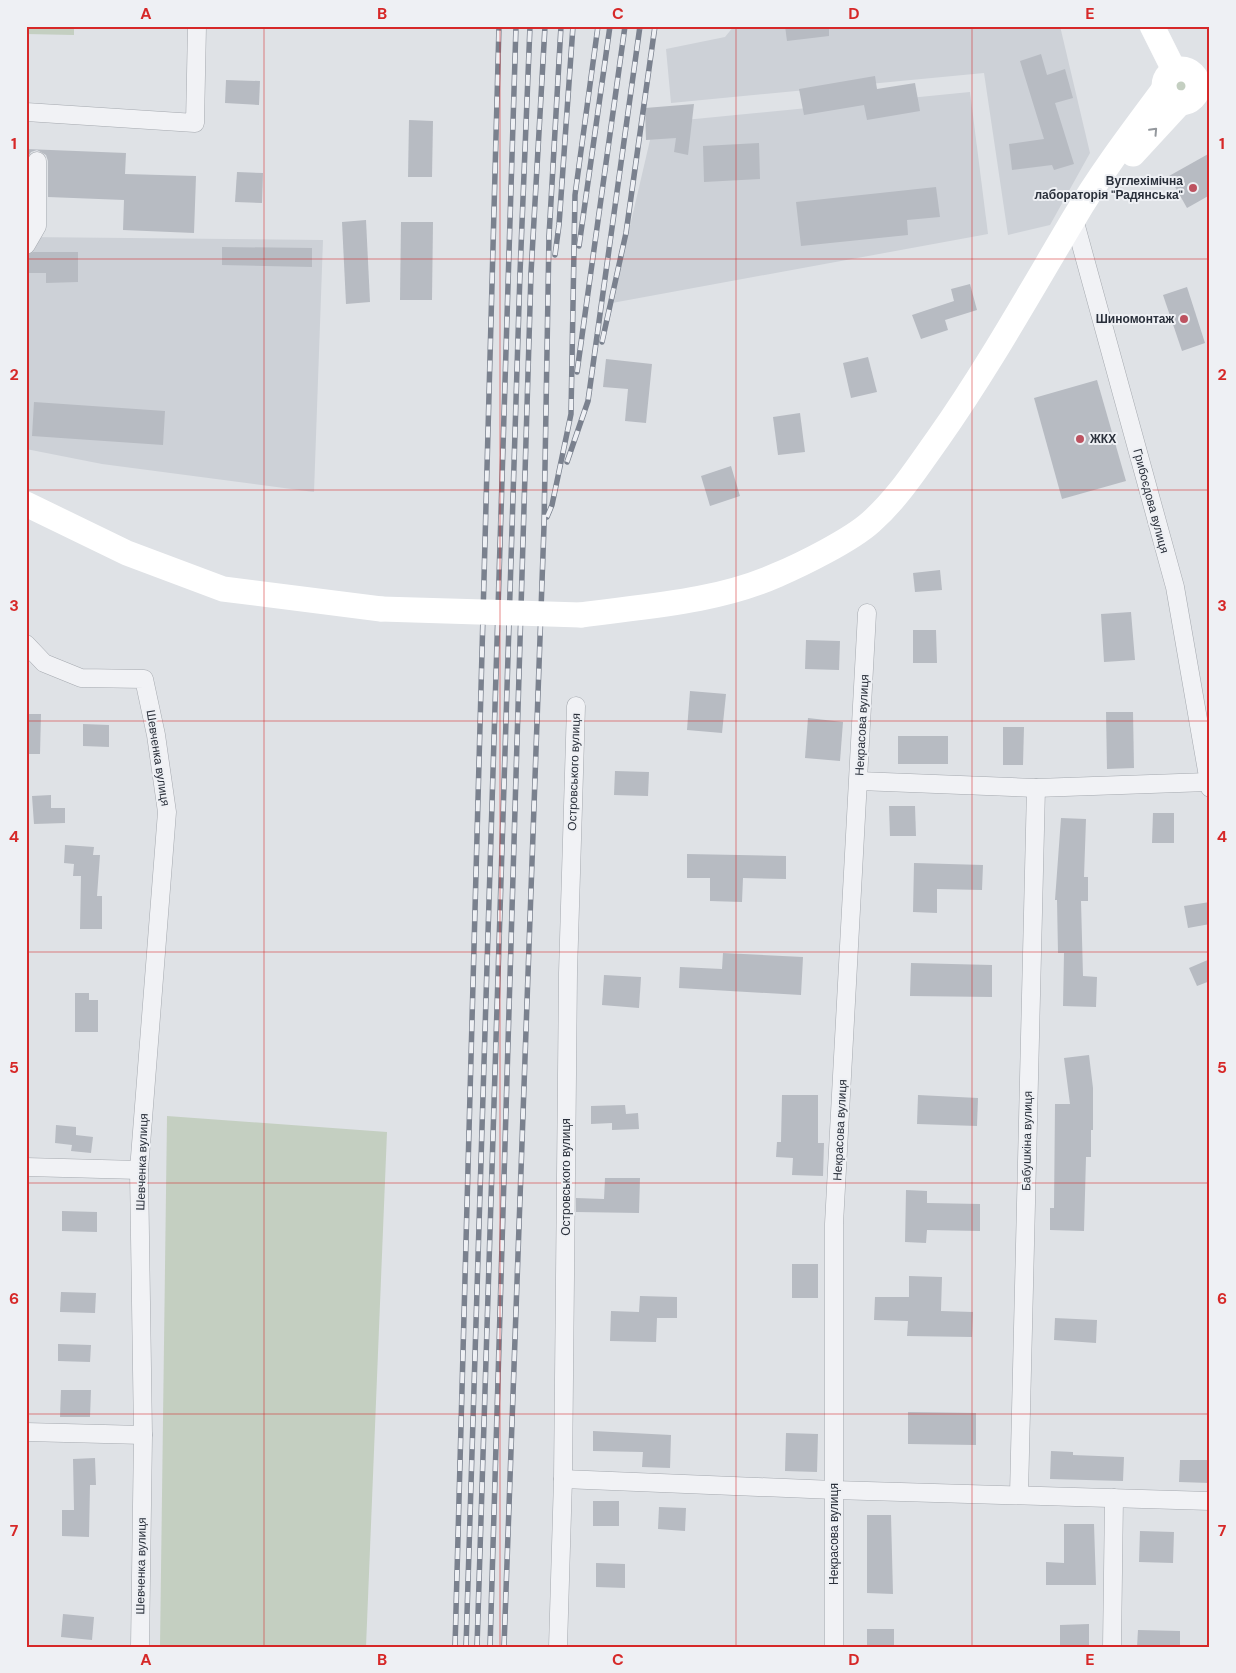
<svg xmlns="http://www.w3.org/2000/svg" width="1236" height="1673" font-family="'DM Sans',sans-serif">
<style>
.built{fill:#cdd1d7}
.green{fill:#c4cfc1}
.building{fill:#b7bbc2}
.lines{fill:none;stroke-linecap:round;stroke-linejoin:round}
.street-casing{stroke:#a5a9af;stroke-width:19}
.street{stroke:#f1f2f5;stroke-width:18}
.secondary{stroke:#fff;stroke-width:25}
.rail-casing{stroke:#7a818e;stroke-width:5.5}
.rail{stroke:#eef0f4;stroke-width:4;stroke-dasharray:11;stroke-linecap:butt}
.secondary-bridge{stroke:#fff;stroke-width:25}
.oneway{stroke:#94989d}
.grid{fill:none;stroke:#d62828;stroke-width:1;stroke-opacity:0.55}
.poi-dot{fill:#bd5260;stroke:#eef0f4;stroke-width:2}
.labels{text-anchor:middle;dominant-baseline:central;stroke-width:4;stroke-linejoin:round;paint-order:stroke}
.poi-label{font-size:12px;font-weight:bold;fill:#2a303b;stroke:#eef0f4;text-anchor:end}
.street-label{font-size:12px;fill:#2a303b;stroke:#eef0f4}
.neatline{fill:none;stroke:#d62828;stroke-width:2}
.grid-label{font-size:16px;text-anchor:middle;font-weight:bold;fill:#d62828}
</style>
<rect width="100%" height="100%" fill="#dfe2e6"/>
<!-- built -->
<g class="built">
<path d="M 734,26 L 1060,26 L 1090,153 L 1050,225 L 1008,235 L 984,73 L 671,103 L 666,49 L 725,37 Z"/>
<path d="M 970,92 L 988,234 L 612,303 L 654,123 Z"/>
<path d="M 26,237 L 323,240 L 314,492 L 102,464 L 26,449 Z"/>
</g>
<!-- green -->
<g class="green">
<path d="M 26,26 L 74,26 L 74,35 L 26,34 Z"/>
<path d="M 1185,73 C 1197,79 1198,93 1185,99 L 1167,84 Z"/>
<path d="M 167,1116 L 387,1132 L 366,1647 L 160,1647 Z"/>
</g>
<!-- building -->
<g class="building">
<path d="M 785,26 L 829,26 L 829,36 L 787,41 Z"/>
<path d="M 1041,54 L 1047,75 L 1065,69 L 1073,98 L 1055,103 L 1074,164 L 1054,170 L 1052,165 L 1012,170 L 1009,144 L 1044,139 L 1020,61 Z"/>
<path d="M 875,76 L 877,89 L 915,83 L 920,111 L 867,120 L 864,105 L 804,115 L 799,89 Z"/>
<path d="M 226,80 L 260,81 L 259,105 L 225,103 Z"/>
<path d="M 694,104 L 688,155 L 674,152 L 676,138 L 646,140 L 645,108 Z"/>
<path d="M 409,120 L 433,121 L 432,177 L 408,177 Z"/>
<path d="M 759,143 L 760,179 L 704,182 L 703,146 Z"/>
<path d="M 26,149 L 126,153 L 125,174 L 196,176 L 194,233 L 123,230 L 124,200 L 48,197 L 48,161 L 46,155 L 37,150 L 31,152 L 26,161 L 26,196 Z"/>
<path d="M 1210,153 L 1210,195 L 1187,208 L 1169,176 Z"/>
<path d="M 237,172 L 263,173 L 262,203 L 235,202 Z"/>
<path d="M 936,187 L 940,217 L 907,220 L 908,235 L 801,246 L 796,202 Z"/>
<path d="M 366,220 L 370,302 L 346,304 L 342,222 Z"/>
<path d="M 401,222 L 433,222 L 432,300 L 400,300 Z"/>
<path d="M 222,247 L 312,248 L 312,267 L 222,265 Z"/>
<path d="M 33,252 L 78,252 L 78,282 L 46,283 L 46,273 L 26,273 L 26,256 Z"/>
<path d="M 970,284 L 977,310 L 945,320 L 948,330 L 921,339 L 912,315 L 954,301 L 951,289 Z"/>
<path d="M 1187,287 L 1205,343 L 1182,351 L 1163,295 Z"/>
<path d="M 868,357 L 877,392 L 851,398 L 843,363 Z"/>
<path d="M 606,359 L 652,364 L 646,423 L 625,421 L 628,389 L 603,387 Z"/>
<path d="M 1097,380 L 1126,481 L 1062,499 L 1034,398 Z"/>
<path d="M 34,402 L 165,411 L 163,445 L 32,436 Z"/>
<path d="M 800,413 L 805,452 L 778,455 L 773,417 Z"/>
<path d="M 731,466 L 740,496 L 710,506 L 701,476 Z"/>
<path d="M 940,570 L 942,590 L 915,592 L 913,573 Z"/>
<path d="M 1131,612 L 1135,660 L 1104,662 L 1101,614 Z"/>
<path d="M 913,630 L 936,630 L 937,663 L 913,663 Z"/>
<path d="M 806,640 L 840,641 L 839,670 L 805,669 Z"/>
<path d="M 690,691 L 726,694 L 722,733 L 687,730 Z"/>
<path d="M 1106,712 L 1133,712 L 1134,768 L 1107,769 Z"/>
<path d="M 26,714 L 41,714 L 40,754 L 26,754 Z"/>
<path d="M 808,718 L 843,722 L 840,761 L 805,758 Z"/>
<path d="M 83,724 L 109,725 L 109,747 L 83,746 Z"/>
<path d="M 1003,727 L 1024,727 L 1023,765 L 1003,765 Z"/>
<rect x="898" y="736" width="50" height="28"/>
<path d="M 615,771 L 649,772 L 648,796 L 614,795 Z"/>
<path d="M 51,795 L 51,808 L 65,808 L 65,823 L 34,824 L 32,796 Z"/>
<path d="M 889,806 L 915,806 L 916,836 L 890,836 Z"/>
<path d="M 1153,813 L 1174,813 L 1174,843 L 1152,843 Z"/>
<path d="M 1061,818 L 1086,819 L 1084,877 L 1088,877 L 1088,901 L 1081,901 L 1083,976 L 1097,977 L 1096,1007 L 1063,1006 L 1064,953 L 1058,953 L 1057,900 L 1055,900 Z"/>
<path d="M 65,845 L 94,847 L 93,855 L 100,855 L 97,896 L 102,896 L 102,929 L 80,929 L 81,876 L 73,876 L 74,864 L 64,863 Z"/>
<path d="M 687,854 L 786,856 L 786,879 L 743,878 L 742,902 L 710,901 L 710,878 L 687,878 Z"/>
<path d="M 914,863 L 983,865 L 982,890 L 937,889 L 937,913 L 913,912 Z"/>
<path d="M 1210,902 L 1210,924 L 1188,928 L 1184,906 Z"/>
<path d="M 723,953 L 803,957 L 801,995 L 679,988 L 680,967 L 722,969 Z"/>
<path d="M 1210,959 L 1210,981 L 1197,986 L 1189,968 Z"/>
<path d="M 911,963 L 992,965 L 992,997 L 910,996 Z"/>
<path d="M 604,975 L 641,977 L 639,1008 L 602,1005 Z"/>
<path d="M 75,993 L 89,993 L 89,1000 L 98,1000 L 98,1032 L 75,1032 Z"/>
<path d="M 1089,1055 L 1093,1088 L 1093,1130 L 1091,1130 L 1091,1157 L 1086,1157 L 1084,1231 L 1050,1230 L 1050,1208 L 1054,1208 L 1055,1104 L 1070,1104 L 1064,1058 Z"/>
<path d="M 782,1095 L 818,1095 L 818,1143 L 824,1143 L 823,1176 L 792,1175 L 793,1158 L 776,1157 L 777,1142 L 781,1142 Z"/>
<path d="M 918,1095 L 978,1098 L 977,1126 L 917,1124 Z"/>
<path d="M 625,1105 L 626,1114 L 638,1113 L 639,1129 L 612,1130 L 612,1123 L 591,1124 L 591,1106 Z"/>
<path d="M 56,1125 L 76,1127 L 76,1135 L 93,1137 L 91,1153 L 71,1151 L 72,1145 L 55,1143 Z"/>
<path d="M 605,1178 L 640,1178 L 639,1213 L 576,1212 L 576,1198 L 604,1199 Z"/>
<path d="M 906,1190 L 927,1191 L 927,1203 L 980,1204 L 980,1231 L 927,1230 L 926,1243 L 905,1242 Z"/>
<path d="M 62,1211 L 97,1212 L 97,1232 L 62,1231 Z"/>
<rect x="792" y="1264" width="26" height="34"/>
<path d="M 909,1276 L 942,1277 L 941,1311 L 973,1312 L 972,1337 L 907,1336 L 908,1321 L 874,1320 L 875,1297 L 909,1297 Z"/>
<path d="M 61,1292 L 96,1293 L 95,1313 L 60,1312 Z"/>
<path d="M 640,1296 L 677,1297 L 677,1318 L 657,1318 L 656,1342 L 610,1341 L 611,1311 L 639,1312 Z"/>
<path d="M 1055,1318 L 1097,1320 L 1096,1343 L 1054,1340 Z"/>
<path d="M 58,1344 L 91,1345 L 90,1362 L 58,1361 Z"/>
<path d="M 61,1390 L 91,1390 L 90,1417 L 60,1417 Z"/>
<path d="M 908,1412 L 976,1413 L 976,1445 L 908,1444 Z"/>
<path d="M 593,1431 L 671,1435 L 670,1468 L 642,1467 L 643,1452 L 593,1451 Z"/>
<path d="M 786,1433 L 818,1434 L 817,1472 L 785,1471 Z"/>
<path d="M 1051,1451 L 1073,1452 L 1073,1455 L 1124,1457 L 1123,1481 L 1050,1479 Z"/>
<path d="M 95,1458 L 96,1485 L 90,1485 L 89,1537 L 62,1536 L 62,1510 L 74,1510 L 73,1459 Z"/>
<path d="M 1180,1460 L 1210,1460 L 1210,1483 L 1179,1482 Z"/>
<rect x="593" y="1501" width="26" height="25"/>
<path d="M 659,1507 L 686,1508 L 685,1531 L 658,1529 Z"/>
<path d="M 867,1515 L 891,1515 L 893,1594 L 867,1593 Z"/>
<path d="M 1064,1524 L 1094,1524 L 1096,1585 L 1046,1585 L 1046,1562 L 1064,1563 Z"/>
<path d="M 1140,1531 L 1174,1532 L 1173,1563 L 1139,1562 Z"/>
<path d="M 596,1563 L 625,1564 L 625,1588 L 596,1587 Z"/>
<path d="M 63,1614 L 94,1617 L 92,1640 L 61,1637 Z"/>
<path d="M 1089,1624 L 1089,1646 L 1060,1646 L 1060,1625 Z"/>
<rect x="867" y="1629" width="27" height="18"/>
<path d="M 1138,1630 L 1180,1631 L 1180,1647 L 1137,1647 Z"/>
</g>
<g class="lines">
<!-- street casing -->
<g class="street-casing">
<g id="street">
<path d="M 26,112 L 195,123 L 197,26"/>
<path d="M 1074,219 L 1175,587 L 1210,788"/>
<path d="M 26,245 L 37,226 L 37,161"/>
<path d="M 26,644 L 44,663 L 81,678 L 144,679 L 156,735 L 167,812 L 139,1170 L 143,1435 L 140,1647"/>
<path d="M 859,781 L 1036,788 L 1208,782"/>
<path d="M 26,1167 L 139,1170"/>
<path d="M 26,1432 L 143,1435"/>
<path d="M 563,1479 L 834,1490 L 1210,1501"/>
<path d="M 1019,1494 L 1036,788"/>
<path d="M 558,1647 L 563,1479 L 568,973 L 576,706"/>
<path d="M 834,1647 L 834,1224 L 867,613"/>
<path d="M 1112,1647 L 1114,1498"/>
</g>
</g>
<!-- street -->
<use href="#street" class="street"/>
<!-- secondary -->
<g class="secondary">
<path d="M 1152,26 L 1174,70"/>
<circle cx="1181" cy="86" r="17"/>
<path d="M 1133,154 L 1180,103"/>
<path d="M 26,504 L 127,553 L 223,589 L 381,609"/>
<path d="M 581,615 C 646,606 716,602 777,575 C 803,564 851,540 871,522 C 898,498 917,468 937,440 C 987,369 1029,294 1073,220 C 1100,174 1132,132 1164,89"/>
</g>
<!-- rail casing -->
<g class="rail-casing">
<g id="rail">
<path d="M 579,246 L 610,26"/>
<path d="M 555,255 L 559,225 L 573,26"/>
<path d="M 602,342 L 626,233 L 655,26"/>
<path d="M 577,372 L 625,26"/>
<path d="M 567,462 L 588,401 L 640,26"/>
<path d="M 547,517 L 552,505 L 571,414 L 575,195 L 598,26"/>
<path d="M 455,1647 L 499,26"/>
<path d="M 466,1647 L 516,26"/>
<path d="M 477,1647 L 520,273 L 530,26"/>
<path d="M 490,1647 L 531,273 L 545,26"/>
<path d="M 504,1647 L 544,526 L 549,236 L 561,26"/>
</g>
</g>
<!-- rail -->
<use href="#rail" class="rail"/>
<!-- secondary-bridge -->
<path class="secondary-bridge" d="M 381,609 L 581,615"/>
</g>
<!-- one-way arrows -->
<defs><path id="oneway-chevron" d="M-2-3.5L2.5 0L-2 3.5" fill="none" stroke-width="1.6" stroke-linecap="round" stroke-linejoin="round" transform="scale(1.25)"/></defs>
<use class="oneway" href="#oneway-chevron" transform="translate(1154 131) rotate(-47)"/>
<!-- grid -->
<path class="grid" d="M 264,26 L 264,1647M 500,26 L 500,1647M 736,26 L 736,1647M 972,26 L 972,1647M 26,259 L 1210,259M 26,490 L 1210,490M 26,721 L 1210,721M 26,952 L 1210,952M 26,1183 L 1210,1183M 26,1414 L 1210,1414"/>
<!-- markers -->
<g class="poi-dot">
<circle cx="1193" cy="188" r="5"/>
<circle cx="1184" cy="319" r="5"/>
<circle cx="1080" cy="439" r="5"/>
</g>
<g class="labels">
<!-- poi labels -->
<g class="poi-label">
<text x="1183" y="181">Вуглехімічна<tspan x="1183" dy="14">лабораторія "Радянська"</tspan></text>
<text x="1174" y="319">Шиномонтаж</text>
<text x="1090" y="439" text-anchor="start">ЖКХ</text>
</g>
<!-- street labels -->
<g class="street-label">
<text transform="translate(1151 501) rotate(75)">Грибоєдова вулиця</text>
<text transform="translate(862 725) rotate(-87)">Некрасова вулиця</text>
<text transform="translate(158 758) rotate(81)">Шевченка вулиця</text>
<text transform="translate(574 772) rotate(-88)">Островського вулиця</text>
<text transform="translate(840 1130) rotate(-87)">Некрасова вулиця</text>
<text transform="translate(1027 1141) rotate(-89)">Бабушкіна вулиця</text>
<text transform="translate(142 1162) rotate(-88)">Шевченка вулиця</text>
<text transform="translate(566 1177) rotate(-90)">Островського вулиця</text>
<text transform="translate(834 1534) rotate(-90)">Некрасова вулиця</text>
<text transform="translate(141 1566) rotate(-89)">Шевченка вулиця</text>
</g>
</g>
<!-- border -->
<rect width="1236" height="1673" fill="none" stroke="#eef0f4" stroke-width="55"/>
<rect x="28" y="28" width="1180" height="1618" class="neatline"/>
<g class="grid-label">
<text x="146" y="19">A</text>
<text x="382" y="19">B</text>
<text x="618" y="19">C</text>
<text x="854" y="19">D</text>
<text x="1090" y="19">E</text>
<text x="14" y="149">1</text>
<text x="1222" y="149">1</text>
<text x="14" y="380">2</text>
<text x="1222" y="380">2</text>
<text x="14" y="611">3</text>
<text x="1222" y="611">3</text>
<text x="14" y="842">4</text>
<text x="1222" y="842">4</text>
<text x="14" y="1073">5</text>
<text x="1222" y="1073">5</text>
<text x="14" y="1304">6</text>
<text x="1222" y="1304">6</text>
<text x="14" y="1536">7</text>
<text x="1222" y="1536">7</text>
<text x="146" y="1665">A</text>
<text x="382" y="1665">B</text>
<text x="618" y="1665">C</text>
<text x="854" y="1665">D</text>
<text x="1090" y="1665">E</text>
</g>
</svg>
